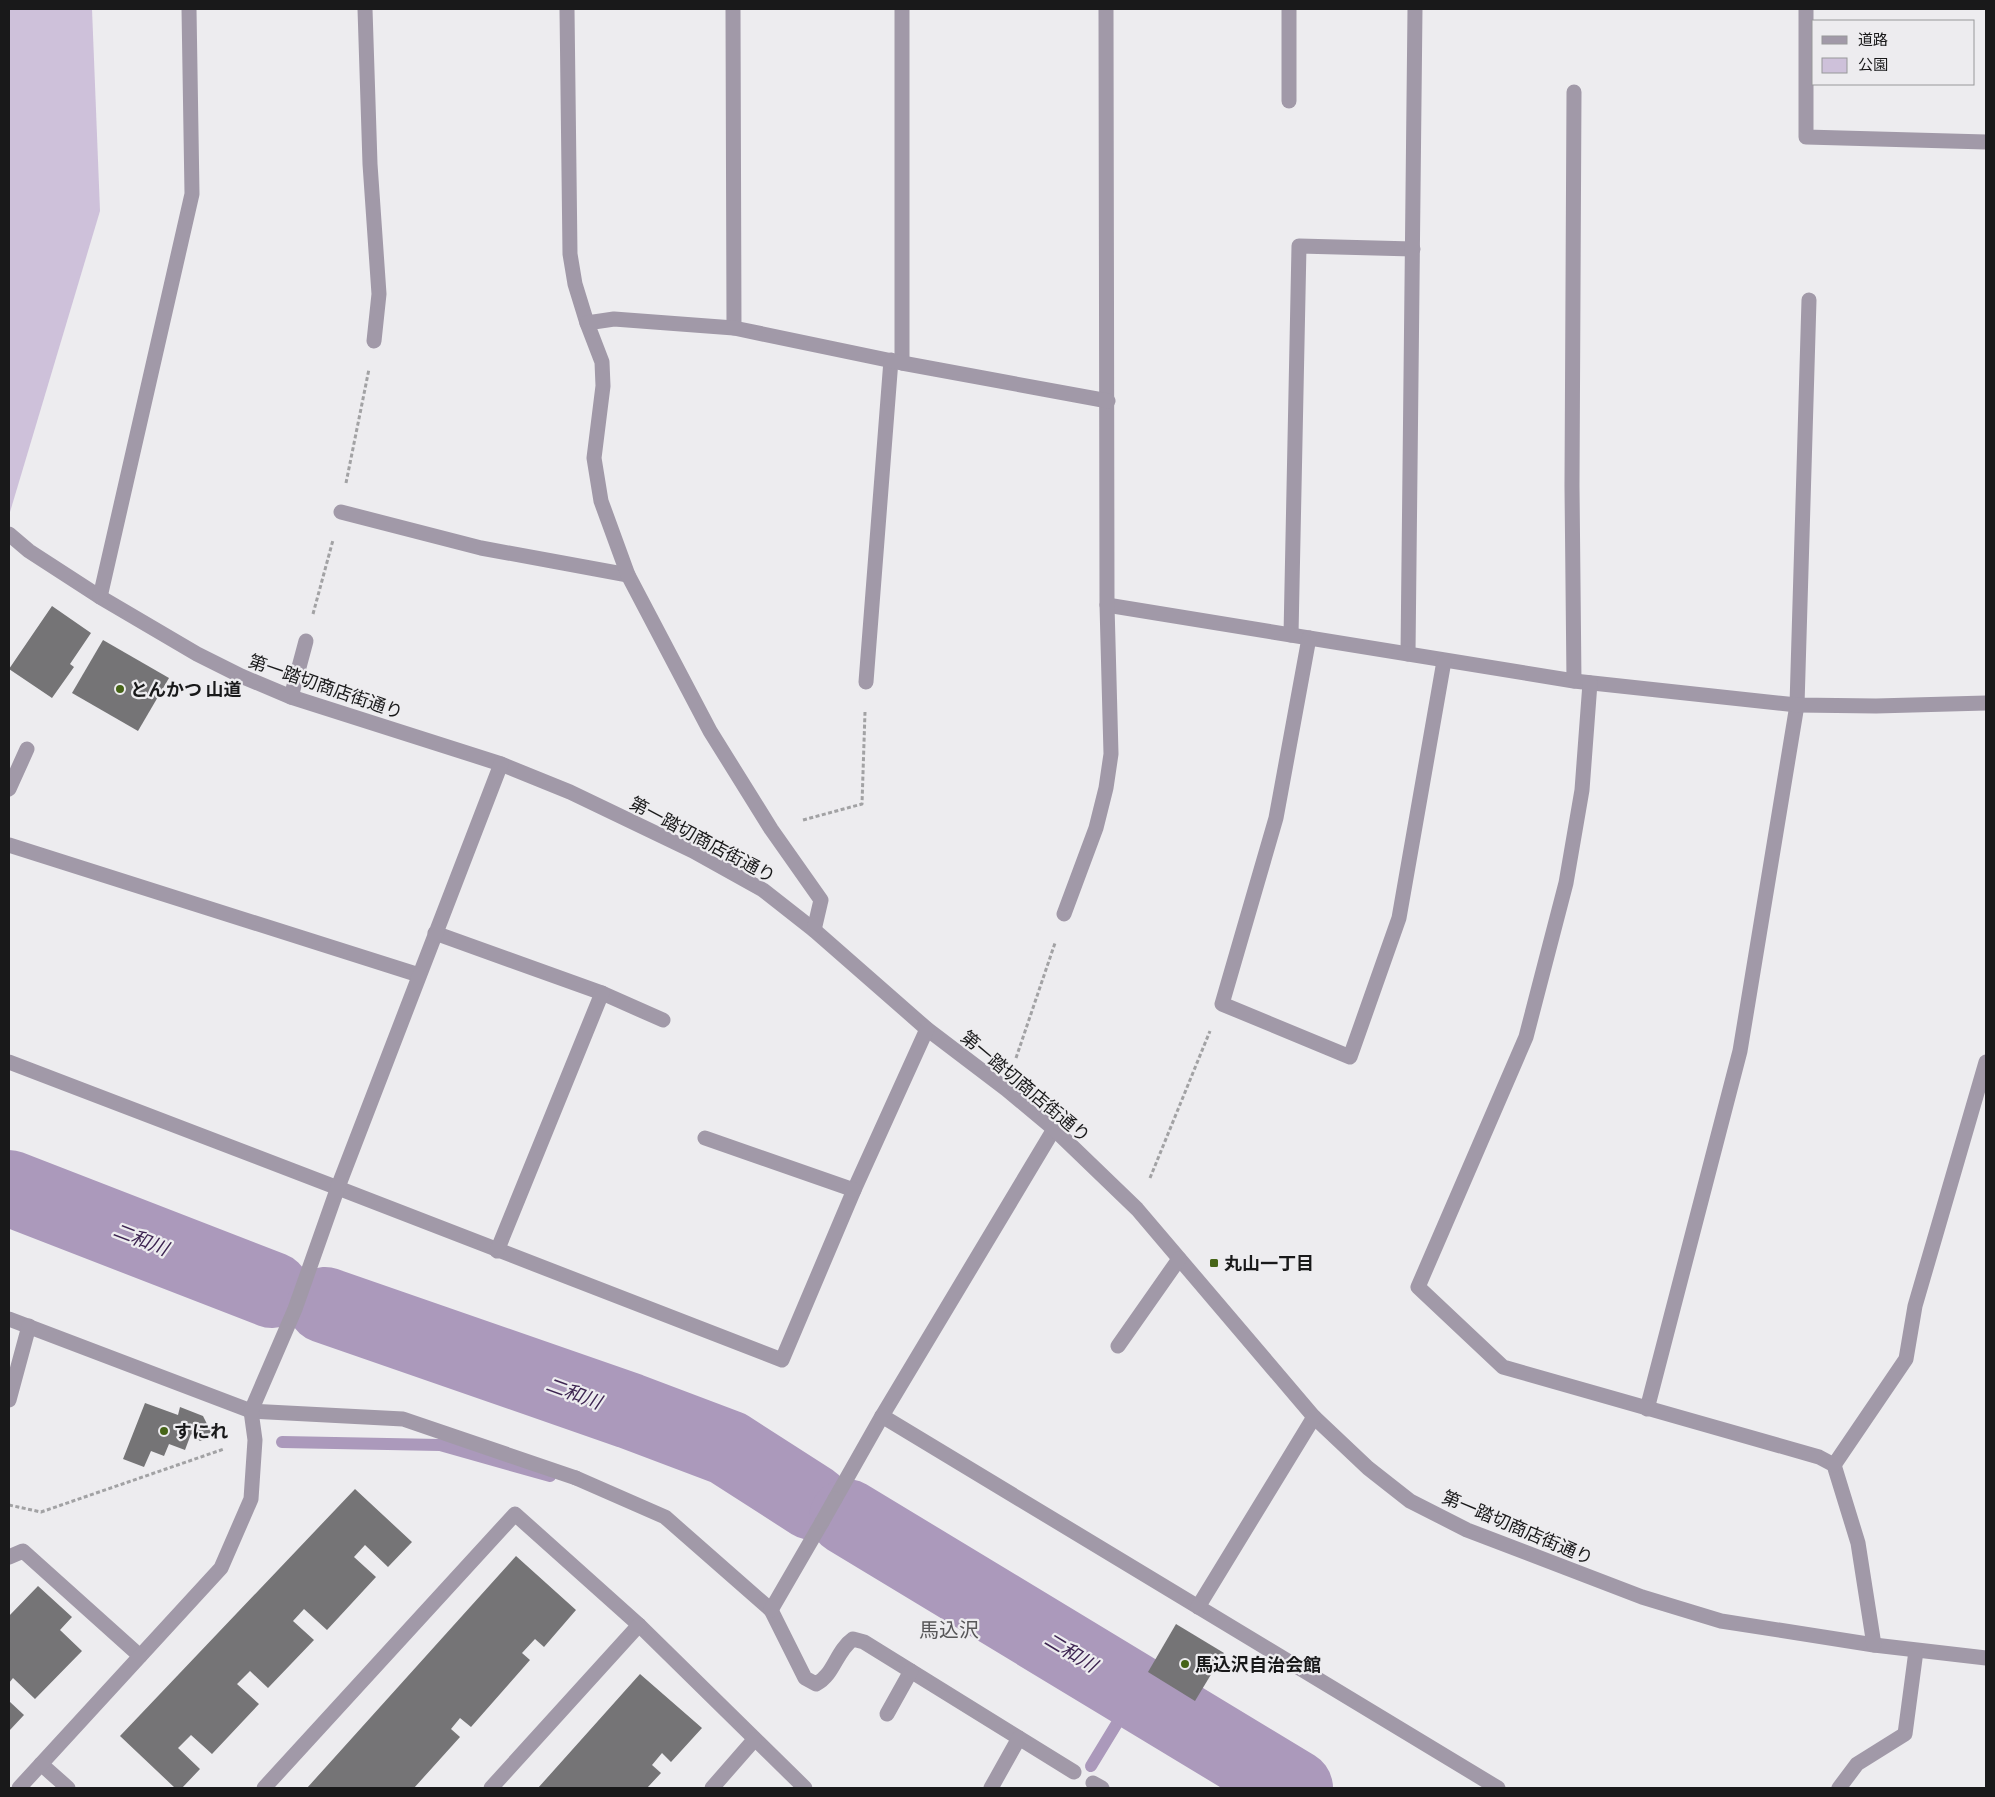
<svg xmlns="http://www.w3.org/2000/svg" width="1995" height="1797" font-family="Manrope,'Noto Sans JP',sans-serif">
<style>
.green{fill:#cec1da}
.lines{fill:none;stroke-linecap:round;stroke-linejoin:round}
.stream{stroke:#ab99bb;stroke-width:12}
.river{stroke:#ab99bb;stroke-width:76}
.building{fill:#757476}
.path{stroke:#a2a2a4;stroke-width:3;stroke-dasharray:4 2.5;stroke-linecap:butt}
.lane{stroke:#a199a8;stroke-width:15}
.street{stroke:#a199a8;stroke-width:15}
.poi-dot{fill:#466417;stroke:#edecef;stroke-width:2}
.labels{text-anchor:middle;dominant-baseline:central;stroke-width:4.5;stroke-linejoin:round;paint-order:stroke}
.street-label{font-size:18px;fill:#19191a;stroke:#edecef}
.poi-label{font-size:18px;font-weight:bold;fill:#19191a;stroke:#edecef;text-anchor:start}
.water-label{font-size:19px;font-style:italic;fill:#3d2451;stroke:#edecef}
.quarter-label{font-size:20px;fill:#575658;stroke:#edecef}
</style>
<rect width="100%" height="100%" fill="#edecef"/>
<!-- green -->
<path class="green" d="M 9,9 L 92,9 L 100,211 L 10,512 Z"/>
<g class="lines">
<!-- stream -->
<g class="stream">
<path d="M 282,1442 L 440,1445 L 550,1476"/>
<path d="M 1091,1766 L 1136,1692"/>
</g>
<!-- river -->
<g class="river">
<path d="M 9,1188 L 272,1290"/>
<path d="M 325,1305 L 630,1411 L 728,1448 L 812,1502"/>
<path d="M 847,1517 L 1295,1788"/>
</g>
</g>
<!-- building -->
<g class="building">
<path d="M 52,606 L 91,633 L 70,664 L 74,667 L 52,698 L 9,669 Z"/>
<path d="M 103,640 L 169,678 L 138,731 L 72,693 Z"/>
<path d="M 145,1403 L 178,1415 L 180,1407 L 203,1416 L 213,1436 L 200,1441 L 191,1434 L 185,1450 L 169,1444 L 164,1456 L 151,1451 L 144,1467 L 123,1459 Z"/>
<path d="M 355,1489 L 412,1542 L 388,1567 L 365,1545 L 354,1557 L 376,1577 L 327,1630 L 304,1609 L 293,1621 L 314,1640 L 268,1688 L 250,1671 L 237,1684 L 259,1704 L 212,1754 L 191,1735 L 178,1748 L 200,1769 L 182,1788 L 175,1788 L 120,1736 Z"/>
<path d="M 516,1556 L 576,1610 L 544,1647 L 535,1639 L 522,1653 L 530,1660 L 471,1727 L 460,1718 L 451,1729 L 460,1737 L 414,1788 L 307,1788 Z"/>
<path d="M 38,1586 L 72,1617 L 60,1630 L 82,1651 L 35,1699 L 13,1678 L 9,1683 L 9,1616 Z"/>
<path d="M 1176,1624 L 1224,1653 L 1195,1701 L 1148,1672 Z"/>
<path d="M 640,1674 L 702,1728 L 671,1762 L 662,1753 L 652,1765 L 661,1773 L 647,1788 L 538,1788 Z"/>
<path d="M 9,1701 L 24,1715 L 9,1731 Z"/>
</g>
<g class="lines">
<!-- path -->
<g class="path">
<path d="M 346,483 L 369,369"/>
<path d="M 313,614 L 333,540"/>
<path d="M 803,820 L 862,804 L 865,712"/>
<path d="M 1016,1058 L 1055,943"/>
<path d="M 1150,1178 L 1210,1031"/>
<path d="M 9,1505 L 41,1512 L 224,1449"/>
</g>
<!-- lane -->
<g class="lane">
<path d="M 567,9 L 570,254 L 575,284 L 587,323"/>
<path d="M 733,9 L 734,328"/>
<path d="M 902,9 L 902,363"/>
<path d="M 1289,9 L 1289,101"/>
<path d="M 341,512 L 481,548 L 628,575"/>
<path d="M 1291,635 L 1299,246 L 1413,249"/>
<path d="M 1408,654 L 1415,9"/>
<path d="M 866,682 L 891,360"/>
<path d="M 291,697 L 306,641"/>
<path d="M 9,789 L 27,749"/>
<path d="M 1647,1409 L 1740,1051 L 1797,705 L 1809,300"/>
<path d="M 882,1416 L 1498,1788"/>
<path d="M 576,1478 L 665,1517 L 771,1610 L 805,1678 L 816,1684 C 834,1675 836,1651 853,1639 L 864,1642 L 1074,1772"/>
<path d="M 835,1499 L 882,1416 L 1054,1129"/>
<path d="M 771,1610 L 822,1522"/>
<path d="M 887,1714 L 911,1671"/>
<path d="M 264,1788 L 515,1514 L 639,1625 L 805,1788"/>
<path d="M 491,1788 L 639,1625"/>
<path d="M 712,1788 L 754,1740"/>
<path d="M 991,1788 L 1019,1738"/>
</g>
<!-- street -->
<g class="street">
<path d="M 365,9 L 370,164 L 379,294 L 374,341"/>
<path d="M 1806,9 L 1806,137 L 1986,142"/>
<path d="M 9,534 L 29,551 L 100,597 L 197,654 L 241,676 L 291,697 L 501,764 L 570,792 L 693,851 L 763,890 L 814,930 L 927,1029 L 1006,1089 L 1054,1129 L 1137,1209 L 1314,1417 L 1368,1468 L 1410,1501 L 1467,1530 L 1642,1597 L 1721,1621 L 1874,1645 L 1986,1658"/>
<path d="M 100,597 L 192,194 L 189,9"/>
<path d="M 1107,605 L 1574,681 L 1797,705 L 1876,706 L 1986,703"/>
<path d="M 1309,638 L 1276,818 L 1222,1004 L 1350,1057 L 1399,918 L 1444,661"/>
<path d="M 1574,681 L 1572,486 L 1574,92"/>
<path d="M 1590,683 L 1582,790 L 1566,883 L 1526,1037 L 1418,1287 L 1503,1367 L 1819,1457 L 1834,1465 L 1858,1543 L 1874,1645"/>
<path d="M 9,845 L 419,975"/>
<path d="M 1064,914 L 1096,828 L 1106,788 L 1111,754 L 1107,605 L 1106,9"/>
<path d="M 814,930 L 821,900 L 771,829 L 710,731 L 628,575 L 601,501 L 594,458 L 603,386 L 602,362 L 587,323 L 614,319 L 734,328 L 902,363 L 1108,401"/>
<path d="M 435,933 L 602,993 L 663,1020"/>
<path d="M 9,1062 C 267,1160 525,1260 782,1360 L 854,1190 L 927,1029"/>
<path d="M 705,1138 L 854,1190"/>
<path d="M 497,1251 L 602,993"/>
<path d="M 9,1319 L 251,1411 L 403,1419 L 576,1478"/>
<path d="M 1118,1346 L 1179,1259"/>
<path d="M 9,1400 L 29,1326"/>
<path d="M 1834,1465 L 1906,1359 L 1915,1306 L 1986,1062"/>
<path d="M 822,1522 L 835,1499"/>
<path d="M 9,1557 L 23,1551 L 140,1656"/>
<path d="M 1198,1607 L 1314,1417"/>
<path d="M 41,1764 L 68,1788"/>
<path d="M 1093,1783 L 1102,1788"/>
<path d="M 19,1788 L 221,1568 L 251,1499 L 255,1440 L 251,1411 L 295,1309 L 338,1187 L 501,764"/>
<path d="M 1839,1788 L 1857,1764 L 1905,1734 L 1916,1651"/>
</g>
</g>
<!-- markers -->
<g class="poi-dot">
<circle cx="120" cy="689" r="5"/>
<rect x="1209" y="1258" width="10" height="10" rx="2.5"/>
<circle cx="164" cy="1431" r="5"/>
<circle cx="1185" cy="1664" r="5"/>
</g>
<g class="labels">
<!-- street labels -->
<g class="street-label">
<text transform="translate(326 686) rotate(19)">第一踏切商店街通り</text>
<text transform="translate(703 839) rotate(28)">第一踏切商店街通り</text>
<text transform="translate(1026 1086) rotate(40)">第一踏切商店街通り</text>
<text transform="translate(1518 1527) rotate(23)">第一踏切商店街通り</text>
</g>
<!-- poi labels -->
<g class="poi-label">
<text x="130" y="689">とんかつ 山道</text>
<text x="1224" y="1263">丸山一丁目</text>
<text x="174" y="1431">すにれ</text>
<text x="1195" y="1664">馬込沢自治会館</text>
</g>
<!-- water labels -->
<g class="water-label">
<text transform="translate(141 1239) rotate(21)">二和川</text>
<text transform="translate(574 1393) rotate(20)">二和川</text>
<text transform="translate(1071 1652) rotate(31)">二和川</text>
</g>
<!-- quarter labels -->
<g class="quarter-label">
<text x="949" y="1629">馬込沢</text>
</g>
</g>
<!-- border -->
<rect width="1995" height="1797" fill="none" stroke="#19191a" stroke-width="20"/>
<!-- legend -->
<rect x="1812" y="20" width="162" height="65" fill="#edecef" stroke="#98989a"/>
<rect x="1822" y="36" width="25" height="8" fill="#a199a8" stroke="#98989a"/>
<text x="1858" y="45" font-size="15" fill="#19191a">道路</text>
<rect x="1822" y="58" width="25" height="15" fill="#cec1da" stroke="#98989a"/>
<text x="1858" y="70" font-size="15" fill="#19191a">公園</text>
</svg>
